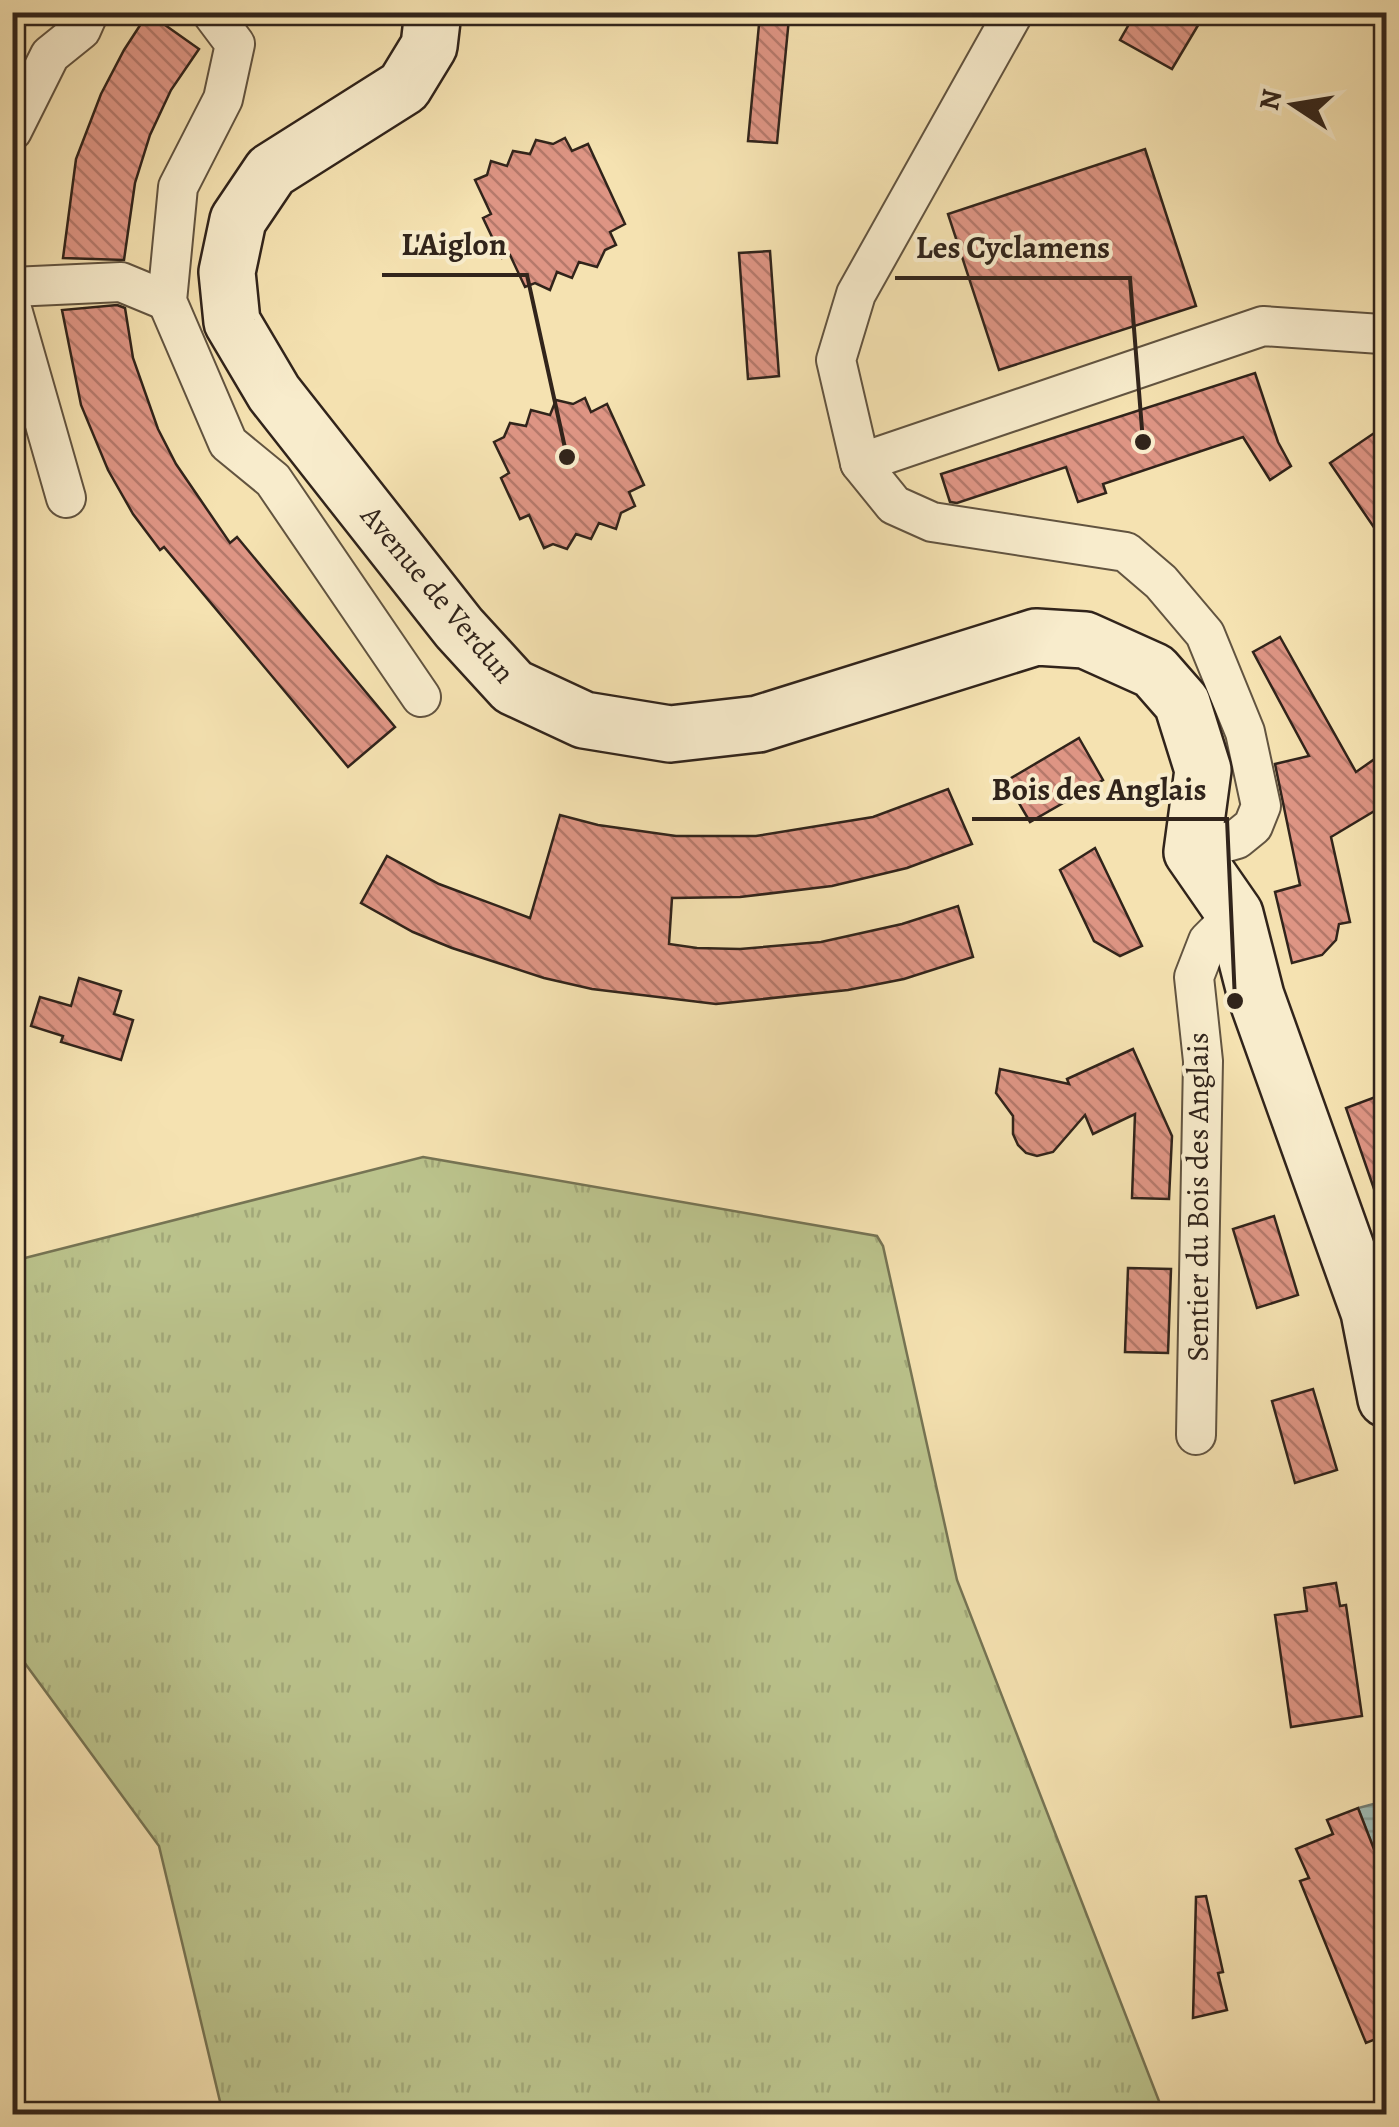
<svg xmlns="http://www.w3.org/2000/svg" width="1399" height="2127" font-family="Alegreya,serif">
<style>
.grass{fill:url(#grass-tufts);stroke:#767454;stroke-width:2.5}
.water{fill:url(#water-rules);stroke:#737f77;stroke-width:2.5}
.building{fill:url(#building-back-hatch);stroke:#31241b;stroke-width:2.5}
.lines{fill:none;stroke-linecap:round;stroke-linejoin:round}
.street-casing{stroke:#625440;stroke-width:42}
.secondary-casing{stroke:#31241b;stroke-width:60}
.street{stroke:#f8eccc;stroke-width:38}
.secondary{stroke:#f8eccc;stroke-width:55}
.labels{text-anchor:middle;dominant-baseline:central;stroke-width:8;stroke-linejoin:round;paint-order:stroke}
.street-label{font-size:30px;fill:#31241b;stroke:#f8eccc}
.leader{fill:none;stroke:#31241b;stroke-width:4}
.callout-dot{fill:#31241b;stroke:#f8eccc;stroke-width:4}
.callout-label{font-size:32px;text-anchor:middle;font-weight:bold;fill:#31241b;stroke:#f8eccc;stroke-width:8;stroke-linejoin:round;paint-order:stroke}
</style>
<defs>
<pattern id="grass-tufts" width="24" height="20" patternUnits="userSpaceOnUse" patternTransform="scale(2.5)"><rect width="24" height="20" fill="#bbc38c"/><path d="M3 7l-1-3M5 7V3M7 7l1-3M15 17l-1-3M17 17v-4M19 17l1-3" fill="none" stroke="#a1a778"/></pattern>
<pattern id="water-rules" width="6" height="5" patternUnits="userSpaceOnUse" patternTransform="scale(2.5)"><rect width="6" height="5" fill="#9fbcb5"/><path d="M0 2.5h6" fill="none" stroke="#89a19b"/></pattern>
<pattern id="building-back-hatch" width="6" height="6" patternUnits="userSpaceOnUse" patternTransform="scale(2.5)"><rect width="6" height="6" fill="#de9584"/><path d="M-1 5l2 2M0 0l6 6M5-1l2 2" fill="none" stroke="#b5796b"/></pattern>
</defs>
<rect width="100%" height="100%" fill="#f5e2b1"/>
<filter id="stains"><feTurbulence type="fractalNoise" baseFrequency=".002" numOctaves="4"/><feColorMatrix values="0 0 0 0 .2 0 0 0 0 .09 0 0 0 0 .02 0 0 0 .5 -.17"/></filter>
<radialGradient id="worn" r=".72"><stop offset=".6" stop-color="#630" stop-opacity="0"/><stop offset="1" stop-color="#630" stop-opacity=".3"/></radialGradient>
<!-- grass -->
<path class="grass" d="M 423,1157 L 877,1236 L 883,1246 L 957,1580 L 1164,2114 L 223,2114 L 159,1846 L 13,1647 L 13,1261 Z"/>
<!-- water -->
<path class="water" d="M 1377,1803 L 1386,1805 L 1386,1880 L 1358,1808 Z"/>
<!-- building -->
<g class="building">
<path d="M 1136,12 L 1206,12 L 1172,69 L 1120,40 Z"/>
<path d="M 148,13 L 199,49 L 171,90 L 150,135 L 135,183 L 124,260 L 63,258 L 76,159 L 101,94 L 124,50 Z"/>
<path d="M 760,14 L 789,18 L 777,143 L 748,141 Z"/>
<path d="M 565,138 L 572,151 L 588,144 L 625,224 L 610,232 L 616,245 L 605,250 L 597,267 L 579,262 L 572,278 L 557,272 L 550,290 L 535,283 L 525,287 L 510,255 L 502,258 L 483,218 L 491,214 L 475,180 L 487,175 L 491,161 L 507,166 L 513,151 L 530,154 L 536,140 L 553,144 Z"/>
<path d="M 1145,149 L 1196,306 L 999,370 L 948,214 Z"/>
<path d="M 770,251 L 779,376 L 748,379 L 739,253 Z"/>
<path d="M 117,305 L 125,308 L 133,358 L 158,429 L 176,464 L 230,543 L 237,537 L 395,727 L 348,767 L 164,547 L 160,550 L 133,514 L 108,470 L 81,405 L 62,310 Z"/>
<path d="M 1255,373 L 1278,442 L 1291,466 L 1270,480 L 1243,437 L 1103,484 L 1106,493 L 1078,502 L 1066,467 L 957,503 L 950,502 L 941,474 Z"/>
<path d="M 585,398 L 591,412 L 607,404 L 644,485 L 629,492 L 635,506 L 621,513 L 616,529 L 599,523 L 591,539 L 576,534 L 567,549 L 553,544 L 544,548 L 529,515 L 520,519 L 501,478 L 509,473 L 494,442 L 504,437 L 510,423 L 526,426 L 531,410 L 550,415 L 556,400 L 573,404 Z"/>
<path d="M 1386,425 L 1386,545 L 1330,463 Z"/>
<path d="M 1280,637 L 1356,772 L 1386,751 L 1386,804 L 1331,837 L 1350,922 L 1339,924 L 1336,940 L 1322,955 L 1292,963 L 1275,892 L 1300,885 L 1275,764 L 1309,756 L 1253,652 Z"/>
<path d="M 1079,738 L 1103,780 L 1030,822 L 1006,781 Z"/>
<path d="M 948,789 L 972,844 L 907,868 L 832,886 L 740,897 L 672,898 L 669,944 L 697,948 L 740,949 L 821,942 L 902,924 L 958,906 L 973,957 L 904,979 L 848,990 L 716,1004 L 592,989 L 544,978 L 452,948 L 413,932 L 361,903 L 387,856 L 439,884 L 530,918 L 560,815 L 598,825 L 676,836 L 756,836 L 873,817 Z"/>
<path d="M 1095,848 L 1142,946 L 1120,956 L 1094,941 L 1060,870 Z"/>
<path d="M 79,978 L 121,991 L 114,1014 L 133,1020 L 121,1060 L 61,1042 L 63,1036 L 31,1026 L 40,997 L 71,1006 Z"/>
<path d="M 1133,1049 L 1172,1136 L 1169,1199 L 1132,1198 L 1135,1114 L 1093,1134 L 1085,1115 L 1053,1152 L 1037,1156 L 1026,1153 L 1018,1145 L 1013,1134 L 1013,1116 L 996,1093 L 1000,1069 L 1069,1084 L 1067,1079 Z"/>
<path d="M 1386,1093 L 1386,1211 L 1382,1212 L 1346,1108 Z"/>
<path d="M 1274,1216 L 1298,1295 L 1257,1308 L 1233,1229 Z"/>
<path d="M 1128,1268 L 1171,1269 L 1168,1353 L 1125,1352 Z"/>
<path d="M 1313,1389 L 1337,1470 L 1295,1483 L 1272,1401 Z"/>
<path d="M 1336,1583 L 1340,1606 L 1346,1605 L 1362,1716 L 1291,1727 L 1275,1615 L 1307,1611 L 1304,1588 Z"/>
<path d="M 1358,1808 L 1386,1880 L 1386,2035 L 1366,2043 L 1300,1881 L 1309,1878 L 1296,1849 L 1333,1834 L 1327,1820 Z"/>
<path d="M 1206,1896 L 1223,1972 L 1218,1973 L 1227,2010 L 1193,2018 L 1196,1897 Z"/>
</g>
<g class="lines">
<!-- street casing -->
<g class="street-casing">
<g id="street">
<path d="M 211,12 L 235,44 L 223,99 L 178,187 L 167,301 L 228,443 L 273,480 L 421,697"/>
<path d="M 1014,12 L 856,294 L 836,360 L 860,463 L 894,505 L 932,522 L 1126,552 L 1161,582 L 1205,634 L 1245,732 L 1261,806 L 1253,826 L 1237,839 L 1192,852"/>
<path d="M 12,131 L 50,55 L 81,30 L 89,12"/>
<path d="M 12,287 L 121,282 L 167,301"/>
<path d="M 12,309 L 66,498"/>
<path d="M 860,463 L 1263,326 L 1381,334 L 1386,337"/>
<path d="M 1196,1435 L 1203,1061 L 1194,977 L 1208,941 L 1235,914"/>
</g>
</g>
<!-- secondary casing -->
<g class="secondary-casing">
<path id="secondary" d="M 433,12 L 429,46 L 404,87 L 271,171 L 238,220 L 227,272 L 232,322 L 274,393 L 459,628 L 513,687 L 584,720 L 670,734 L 758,724 L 1036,637 L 1085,640 L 1154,671 L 1182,703 L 1203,770 L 1192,852 L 1235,914 L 1256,996 L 1369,1312 L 1386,1399"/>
</g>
<!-- street -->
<use href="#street" class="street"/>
<!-- secondary -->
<use href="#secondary" class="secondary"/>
</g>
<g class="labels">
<!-- street labels -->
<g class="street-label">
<text transform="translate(438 594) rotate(50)">Avenue de Verdun</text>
<text transform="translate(1198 1197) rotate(-90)">Sentier du Bois des Anglais</text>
</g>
</g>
<!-- callouts -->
<path class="leader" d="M567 457L527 275H382M1143 442L1130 278H895M1235 1001L1227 819H972"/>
<g class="callout-dot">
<circle cx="567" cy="457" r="10"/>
<circle cx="1143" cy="442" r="10"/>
<circle cx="1235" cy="1001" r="10"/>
</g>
<g class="callout-label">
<text x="454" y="255">L'Aiglon</text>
<text x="1013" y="258">Les Cyclamens</text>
<text x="1099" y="800">Bois des Anglais</text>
</g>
<!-- margin -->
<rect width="1399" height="2127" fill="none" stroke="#f5e2b1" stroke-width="50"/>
<rect x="15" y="15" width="1369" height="2097" fill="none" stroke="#31241b" stroke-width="5"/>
<rect x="25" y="25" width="1349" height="2077" fill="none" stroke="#31241b" stroke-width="2.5"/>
<!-- north arrow -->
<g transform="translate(1294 105) rotate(282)" stroke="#f8eccc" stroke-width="8" paint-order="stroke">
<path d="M0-8L18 38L0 25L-18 38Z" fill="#31241b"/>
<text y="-15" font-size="28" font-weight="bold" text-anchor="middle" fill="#31241b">N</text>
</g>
<rect width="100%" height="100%" filter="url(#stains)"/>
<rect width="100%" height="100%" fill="url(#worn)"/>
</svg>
